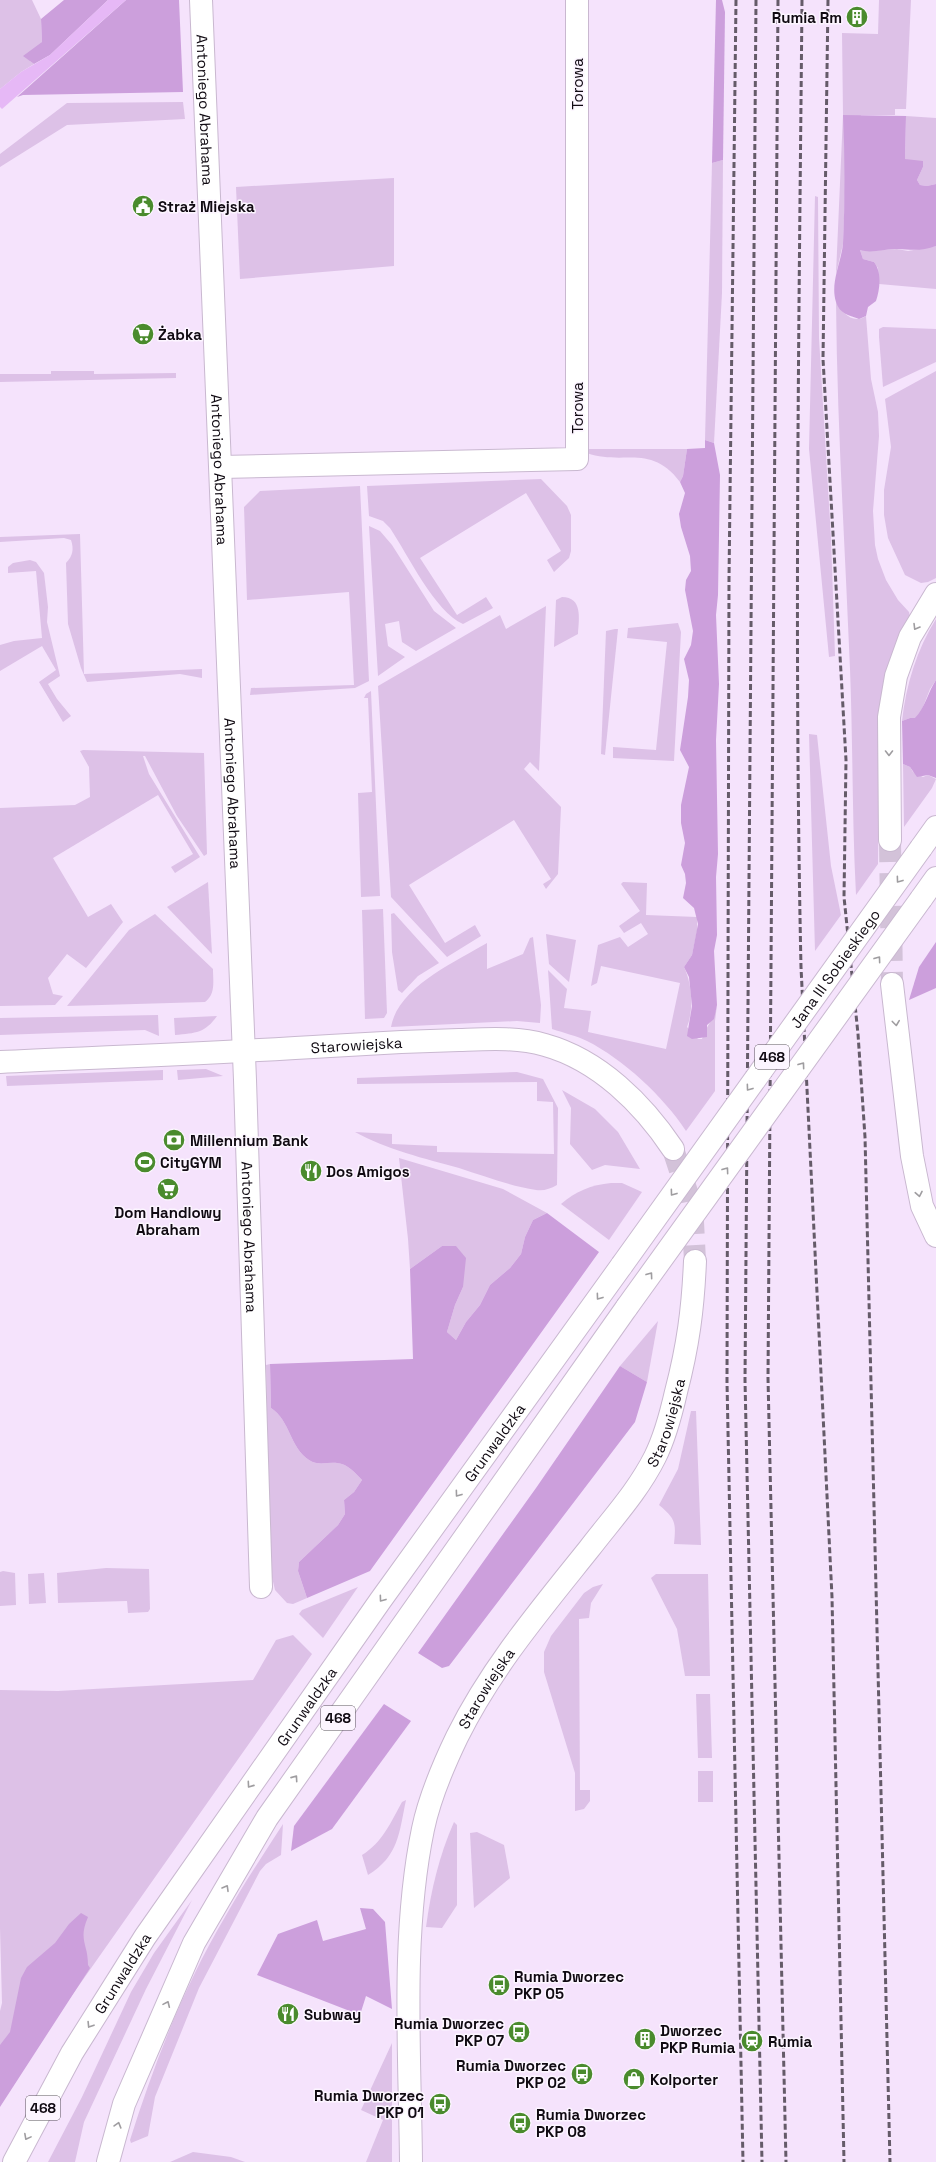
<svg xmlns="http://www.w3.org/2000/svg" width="936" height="2162" font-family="'Space Grotesk',sans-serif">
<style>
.green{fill:#ddc1e7}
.forest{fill:#cc9fdc}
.water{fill:#e6b8f6}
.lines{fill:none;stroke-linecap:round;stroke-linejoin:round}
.tertiary-tunnel{stroke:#d3c2d9;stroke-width:22;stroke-dasharray:22 11;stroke-linecap:butt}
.secondary-tunnel{stroke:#d3c2d9;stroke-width:22;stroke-dasharray:22 11;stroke-linecap:butt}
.minor-casing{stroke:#c9b8d0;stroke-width:24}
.tertiary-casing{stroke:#c9b8d0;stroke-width:24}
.secondary-casing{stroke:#c9b8d0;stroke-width:24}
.primary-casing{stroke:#c9b8d0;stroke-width:24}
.minor{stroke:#fff;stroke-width:22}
.tertiary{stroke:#fff;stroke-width:22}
.secondary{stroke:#fff;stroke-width:22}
.primary{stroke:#fff;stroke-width:22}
.rail{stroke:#655b69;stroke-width:3;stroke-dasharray:6 3;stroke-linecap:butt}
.primary-bridge-casing{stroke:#c9b8d0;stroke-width:24;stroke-linecap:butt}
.primary-bridge{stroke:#fff;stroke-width:22}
.oneway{stroke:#9f9da0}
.labels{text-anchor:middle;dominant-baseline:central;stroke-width:3;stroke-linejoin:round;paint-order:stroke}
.shield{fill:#fcf5ff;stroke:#575059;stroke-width:1}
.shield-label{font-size:14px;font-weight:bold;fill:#100a12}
.poi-label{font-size:15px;font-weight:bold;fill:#100a12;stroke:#fcf5ff;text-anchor:start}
.street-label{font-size:15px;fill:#100a12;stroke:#fcf5ff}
</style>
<rect width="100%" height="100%" fill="#f5e3fc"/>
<!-- green -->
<g class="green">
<path d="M 0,0 L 32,0 L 41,19 L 42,42 L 30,61 L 34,64 L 21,72 L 0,89 Z"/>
<path d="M 879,0 L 911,0 L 906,109 L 895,109 L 895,115 L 861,115 L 846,167 L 843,244 L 836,274 L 843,115 L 842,33 L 878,34 Z"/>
<path d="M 183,102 L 185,119 L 67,125 L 0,167 L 0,154 L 67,103 Z"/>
<path d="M 906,116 L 936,118 L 936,184 L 927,186 L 920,185 L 917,180 L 923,167 L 905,159 Z"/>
<path d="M 723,160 L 722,293 L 714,443 L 705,440 L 712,163 Z"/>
<path d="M 394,178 L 394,266 L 240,279 L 236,187 Z"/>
<path d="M 815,196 L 818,197 L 819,338 L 831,538 L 835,656 L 829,657 L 809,449 Z"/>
<path d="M 936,246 L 936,289 L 879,284 L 878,268 L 874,262 L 863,259 L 860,250 L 864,251 L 897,249 L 908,251 Z"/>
<path d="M 836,301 C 841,312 853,325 866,316 L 871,379 L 878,412 L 879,436 L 873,511 L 875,545 L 878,559 L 886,580 L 898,600 L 909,612 L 910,617 L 897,641 L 892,656 L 879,760 L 878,864 L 856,895 C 852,820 853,744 850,669 C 845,546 837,423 836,301 Z"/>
<path d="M 883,327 L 936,329 L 936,362 L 883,387 L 879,337 L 879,329 Z"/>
<path d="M 51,371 L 94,371 L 94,374 L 176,373 L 176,378 L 0,382 L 0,374 L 51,374 Z"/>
<path d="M 936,371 L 936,578 L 928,582 L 921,583 L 905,575 L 888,538 L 884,515 L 884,490 L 891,447 L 885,399 Z"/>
<path d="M 588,449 L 687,449 L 683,476 L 680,482 C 651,443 622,466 587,453 Z"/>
<path d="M 541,479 L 567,506 L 571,515 L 571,551 L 569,558 L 554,572 L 547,560 L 561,551 L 526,493 L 420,558 L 457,615 L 486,597 L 493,608 L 463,624 C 435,612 408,555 390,528 L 383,521 L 369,516 L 367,486 Z"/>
<path d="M 360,486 L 369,681 L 355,688 L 250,695 L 251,688 L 354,685 L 349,592 L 247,600 L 244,507 L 260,491 Z"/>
<path d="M 369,526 L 380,531 L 392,545 L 434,611 L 456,628 L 416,651 L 402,642 L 399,621 L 385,624 L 388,646 L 405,657 L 378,676 Z"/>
<path d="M 80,534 L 84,674 L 202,669 L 202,678 L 180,674 L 87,682 L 81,668 L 68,624 L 66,563 C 73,556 74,549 71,540 L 64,538 L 0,542 L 0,537 Z"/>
<path d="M 30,560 L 36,562 L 44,573 L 48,607 L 47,622 L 60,676 L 48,684 L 57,699 L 71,716 L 63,722 L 39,682 L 56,670 L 42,646 L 0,671 L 0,645 L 14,641 L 42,638 L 36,571 L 8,573 L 8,567 L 13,563 Z"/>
<path d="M 562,597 C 583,597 579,619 578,634 L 554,647 L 556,600 Z"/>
<path d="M 546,606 L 539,771 L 530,762 L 524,769 L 561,807 L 558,874 L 546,889 L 543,884 L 551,879 L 514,820 L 409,885 L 445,943 L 475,925 L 481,936 L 447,957 L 391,897 L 378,686 L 500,615 L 506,629 Z"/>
<path d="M 936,619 L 936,680 L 930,689 L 921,712 L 915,719 L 910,718 L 902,721 C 906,685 917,649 936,619 Z"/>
<path d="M 678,623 L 681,632 L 674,761 L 613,758 L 613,747 L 656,750 L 667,642 L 627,638 L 628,628 Z"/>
<path d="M 615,629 L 618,629 L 605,755 L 601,754 L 606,631 Z"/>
<path d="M 371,691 L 380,896 L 361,897 L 358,793 L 372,792 L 368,698 L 364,698 L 366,694 Z"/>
<path d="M 809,734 L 817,735 L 831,866 L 841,915 L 815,951 Z"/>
<path d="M 83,750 L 204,753 L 207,854 L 204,856 L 177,816 L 145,756 L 143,756 L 149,774 L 200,857 L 175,873 L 171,867 L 193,854 L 158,795 L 53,858 L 88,917 L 111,904 L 123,922 L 86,968 L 67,954 L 48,978 L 53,994 L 63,996 L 55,1005 L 0,1006 L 0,808 L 75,805 L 90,797 L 89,767 L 80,751 Z"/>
<path d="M 903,764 L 910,767 L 913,772 L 923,777 L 928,775 L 936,779 L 932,788 L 904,827 Z"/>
<path d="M 208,882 L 212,954 L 167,907 Z"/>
<path d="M 623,882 L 647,883 L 646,915 L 697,917 L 697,931 L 692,955 L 684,967 C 692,984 694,1009 687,1027 L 698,1039 L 702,1039 C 707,1025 714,1019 717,1005 L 715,1021 L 715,1091 L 686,1131 C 664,1097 623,1059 587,1041 C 577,1036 564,1033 552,1029 L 548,970 L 567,989 L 564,1008 L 591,1011 L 588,1032 L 666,1049 L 680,983 L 601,966 L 597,983 L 591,986 L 598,945 L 620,937 L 628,947 L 648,934 L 641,923 L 624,933 L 619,926 L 640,911 L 621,884 Z"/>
<path d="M 383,909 L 387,1013 L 384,1018 L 365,1019 L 362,910 Z"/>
<path d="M 394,913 L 439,963 L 418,976 L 402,993 L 398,990 L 392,952 L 391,914 Z"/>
<path d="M 155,914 L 213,969 C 213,981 216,994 205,1002 L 67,1006 L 129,930 Z"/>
<path d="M 546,934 L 576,940 L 569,982 L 549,964 Z"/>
<path d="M 533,937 L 541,1005 L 540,1023 L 517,1021 L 391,1027 C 398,987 455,962 487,943 L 487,969 L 523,954 L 530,938 Z"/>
<path d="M 158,1015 L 159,1036 L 145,1030 L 0,1035 L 0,1018 Z"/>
<path d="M 217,1016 C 205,1033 196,1033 175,1035 L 174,1018 Z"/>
<path d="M 206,1069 L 223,1076 L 178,1080 L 177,1070 Z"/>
<path d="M 163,1070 L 163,1080 L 7,1086 L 6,1076 Z"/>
<path d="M 517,1072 L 543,1079 L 558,1108 L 557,1185 C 550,1189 544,1191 536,1190 C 510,1186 484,1176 459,1168 C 426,1159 385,1149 355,1132 L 392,1134 L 392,1144 L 437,1146 L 437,1152 L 554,1154 L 553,1102 L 537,1101 L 537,1082 L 357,1084 L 357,1078 Z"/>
<path d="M 562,1090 L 595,1109 L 618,1132 L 640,1169 L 605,1165 L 592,1170 L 570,1144 L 571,1108 Z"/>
<path d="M 399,1158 L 503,1189 L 547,1213 L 533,1220 L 525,1237 L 521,1254 L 510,1268 L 490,1285 L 480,1305 L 466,1322 L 456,1340 L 447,1332 L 455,1305 L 463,1287 L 442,1246 L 410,1269 L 408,1239 Z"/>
<path d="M 611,1183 L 622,1183 L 642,1192 L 609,1240 L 561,1204 C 576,1191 591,1185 611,1183 Z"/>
<path d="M 658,1321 L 647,1382 L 620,1366 Z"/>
<path d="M 270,1364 L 271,1408 C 290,1420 290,1448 309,1460 C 318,1466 327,1462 337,1463 C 348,1464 355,1473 362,1480 L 354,1492 L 344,1500 L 345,1514 L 338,1525 L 299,1562 L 298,1571 L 307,1598 L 293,1604 L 287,1603 L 275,1590 L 270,1569 L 266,1365 Z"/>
<path d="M 691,1411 L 696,1411 L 701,1545 L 674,1544 C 676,1523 676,1519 659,1505 L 678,1469 Z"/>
<path d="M 106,1568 L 149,1569 L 150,1609 L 148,1612 L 128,1613 L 127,1601 L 58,1603 L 57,1573 Z"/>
<path d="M 3,1571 L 15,1573 L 16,1605 L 0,1606 L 0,1572 Z"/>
<path d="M 44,1573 L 46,1603 L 29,1604 L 28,1574 Z"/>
<path d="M 656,1574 L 708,1574 L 710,1676 L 685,1676 L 677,1629 L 651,1578 Z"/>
<path d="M 603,1584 L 591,1603 L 589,1618 L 579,1619 L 580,1790 L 590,1790 L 590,1801 L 584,1809 L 575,1811 L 575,1773 L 544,1672 L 544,1652 L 551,1636 L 584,1593 L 593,1587 Z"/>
<path d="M 358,1587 L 323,1638 L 299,1614 L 302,1610 Z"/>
<path d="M 293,1635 L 312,1654 L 30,2055 L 0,2106 L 0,2011 L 2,2003 L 0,1928 L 0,1690 L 58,1691 L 253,1680 L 276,1640 Z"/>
<path d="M 696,1694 L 710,1694 L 712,1758 L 698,1758 Z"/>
<rect x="698" y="1771" width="15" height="31"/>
<path d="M 406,1800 C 399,1833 399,1856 368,1875 L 362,1855 C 382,1843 391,1822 402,1802 Z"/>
<path d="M 454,1822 L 457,1825 L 457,1905 L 442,1928 L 426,1927 C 431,1890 439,1856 454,1822 Z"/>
<path d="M 283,1824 L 281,1855 L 266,1864 L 260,1871 L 199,1988 L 155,2097 L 148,2136 L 131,2143 L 130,2140 C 154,2064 184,1986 225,1917 C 243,1885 263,1855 283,1824 Z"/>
<path d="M 477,1832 L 504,1845 L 510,1878 L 474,1908 L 470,1833 Z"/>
<path d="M 192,1900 L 146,1989 L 84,2122 L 75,2162 L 48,2162 L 82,2097 L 131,1992 L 154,1953 Z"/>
<path d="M 392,2043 L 392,2162 L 366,2162 L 383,2120 L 361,2110 Z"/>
<path d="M 193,2152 L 231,2157 L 245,2162 L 170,2162 Z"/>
</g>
<!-- forest -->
<g class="forest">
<path d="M 64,0 L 108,0 L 50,55 L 34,64 L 23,56 L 42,42 L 41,19 Z"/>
<path d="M 126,0 L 179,0 L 183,92 L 23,95 L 17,97 Z"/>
<path d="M 716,0 L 722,0 L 725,12 L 723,160 L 712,163 Z"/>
<path d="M 843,115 L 906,116 L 905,159 L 923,161 L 923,167 L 917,180 L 920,185 L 927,186 L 936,184 L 936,246 C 923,251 912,250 898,249 C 885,248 873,254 860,250 L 863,259 L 874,262 C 882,272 880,289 876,301 L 868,307 L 866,316 L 859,319 C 848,315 840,314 836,302 C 830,283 841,263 843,244 C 845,201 845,158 843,115 Z"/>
<path d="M 705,440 L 714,443 L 720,475 L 718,595 L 716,615 L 719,684 L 716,740 L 718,854 L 716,877 L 717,935 L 714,951 L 717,1005 L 714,1019 L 707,1025 L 707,1037 L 692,1039 L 687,1036 L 692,1006 L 689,977 L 684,967 L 692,955 L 698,924 L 694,908 L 683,898 L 686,883 L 685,874 L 681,865 L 685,843 L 681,823 L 681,805 L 689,767 L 680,750 L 688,697 L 689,680 L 684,659 L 691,645 L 693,631 L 685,590 L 686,580 L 691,571 L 690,556 L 681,527 L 679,514 L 685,493 L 680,482 L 683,476 L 687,449 L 705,448 Z"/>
<path d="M 936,680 L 936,778 L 928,775 L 917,777 L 910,767 L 903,764 L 902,721 L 910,718 L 915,718 C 925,708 928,692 936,680 Z"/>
<path d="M 936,942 L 936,988 L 909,1000 L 919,967 Z"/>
<path d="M 547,1213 L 599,1252 L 370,1571 L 307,1598 L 298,1571 L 299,1562 L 338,1525 L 345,1514 L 344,1500 L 354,1492 L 362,1480 C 355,1473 348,1464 337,1463 C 327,1462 318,1466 309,1460 C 290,1448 290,1420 271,1408 L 270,1364 L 413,1359 L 410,1269 L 442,1246 L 456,1246 L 466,1258 L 463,1287 L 455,1305 L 447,1332 L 456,1340 L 466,1322 L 480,1305 L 490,1285 L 510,1268 L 521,1254 L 525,1237 L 533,1220 Z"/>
<path d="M 620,1366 L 647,1382 L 635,1422 L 449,1666 L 442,1668 L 418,1653 L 536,1488 Z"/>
<path d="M 384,1704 L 411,1721 L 332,1829 L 291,1851 L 294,1826 Z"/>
<path d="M 360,1908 L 373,1909 L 385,1922 L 392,2009 L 366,1996 L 360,2015 L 257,1975 L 278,1934 L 317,1920 L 323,1941 L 366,1929 Z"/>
<path d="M 81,1913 L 88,1917 C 78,1941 88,1943 88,1965 L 90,1968 L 0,2107 L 0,2045 L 10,2032 L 21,1978 L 27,1967 L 55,1943 L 69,1924 Z"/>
</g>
<!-- water -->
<path class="water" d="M 108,0 L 126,0 L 2,109 L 0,107 L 0,89 L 21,72 L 50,55 Z"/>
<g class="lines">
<!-- tertiary-tunnel -->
<path class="tertiary-tunnel" d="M 890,840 L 892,984"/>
<!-- secondary-tunnel -->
<path class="secondary-tunnel" d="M 673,1149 L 687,1192 L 693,1222 L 695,1261"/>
<!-- minor casing -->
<g class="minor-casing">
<g id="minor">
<path id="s1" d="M 201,0 L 245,1080 L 261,1587"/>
<path d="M 221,467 L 577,459 L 577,0"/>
</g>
</g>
<!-- tertiary casing -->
<g class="tertiary-casing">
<g id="tertiary">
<path d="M 890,840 L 889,717 L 896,676 L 910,637 L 936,594"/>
<path d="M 892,984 L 912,1156 L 922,1206 L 936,1236"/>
</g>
</g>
<!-- secondary casing -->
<g class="secondary-casing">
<g id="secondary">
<path id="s2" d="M 0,1062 C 110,1057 220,1053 330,1046 C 373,1043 416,1041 459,1040 C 488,1039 517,1037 545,1045 C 599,1060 643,1104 673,1149"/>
<path id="s3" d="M 411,2162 C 410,2054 401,1935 423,1829 C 429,1800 444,1764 457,1737 C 491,1668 541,1609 589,1549 C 612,1519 638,1491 655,1457 C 665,1437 671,1414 676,1392 C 688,1346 693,1309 695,1261"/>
</g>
</g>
<!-- primary casing -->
<g class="primary-casing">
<g id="primary">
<path d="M 921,848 L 936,827"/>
<path d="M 921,899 L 936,878"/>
<path id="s4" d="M 14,2162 L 72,2053 L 145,1937 L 380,1601 L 622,1265"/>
<path d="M 108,2162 L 124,2104 L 194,1943 L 267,1818 L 627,1307"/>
</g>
</g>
<!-- minor -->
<use href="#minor" class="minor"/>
<!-- tertiary -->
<use href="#tertiary" class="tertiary"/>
<!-- secondary -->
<use href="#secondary" class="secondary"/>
<!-- primary -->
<use href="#primary" class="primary"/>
<!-- rail -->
<g class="rail">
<path d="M 736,0 L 729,579 L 727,1382 L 743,2162"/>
<path d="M 756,0 L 745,1380 L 762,2162"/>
<path d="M 778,0 L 768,1378 L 786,2162"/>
<path d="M 802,0 C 799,323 794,645 801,967 L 832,1597 L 844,2162"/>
<path d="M 828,0 L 823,359 L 846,760 L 844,897 L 858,1034 L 865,1137 L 890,2162"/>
</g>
<!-- primary-bridge casing -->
<g class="primary-bridge-casing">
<g id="primary-bridge">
<path id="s5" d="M 622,1265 L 921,848"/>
<path d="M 627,1307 L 921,899"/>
</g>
</g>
<!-- primary-bridge -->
<use href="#primary-bridge" class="primary-bridge"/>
</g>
<!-- one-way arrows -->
<defs><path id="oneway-chevron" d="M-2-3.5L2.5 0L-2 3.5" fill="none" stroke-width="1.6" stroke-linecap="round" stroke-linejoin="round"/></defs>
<g class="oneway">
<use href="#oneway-chevron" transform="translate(916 627) rotate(121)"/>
<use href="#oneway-chevron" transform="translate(889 753) rotate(90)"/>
<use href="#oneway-chevron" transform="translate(899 880) rotate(126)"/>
<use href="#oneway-chevron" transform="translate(878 959) rotate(-54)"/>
<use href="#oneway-chevron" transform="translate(896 1023) rotate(83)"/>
<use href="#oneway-chevron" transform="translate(802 1065) rotate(-54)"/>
<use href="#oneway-chevron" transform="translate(749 1088) rotate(126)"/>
<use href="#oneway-chevron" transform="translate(726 1170) rotate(-54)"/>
<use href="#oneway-chevron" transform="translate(673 1193) rotate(126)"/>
<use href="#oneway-chevron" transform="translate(919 1194) rotate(79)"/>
<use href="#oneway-chevron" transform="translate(650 1275) rotate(-54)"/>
<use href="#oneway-chevron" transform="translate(599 1297) rotate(126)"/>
<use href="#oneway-chevron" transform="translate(458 1494) rotate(126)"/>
<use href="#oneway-chevron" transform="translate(382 1599) rotate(126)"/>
<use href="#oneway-chevron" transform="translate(295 1778) rotate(-55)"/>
<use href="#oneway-chevron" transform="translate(250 1785) rotate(125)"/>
<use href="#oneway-chevron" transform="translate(226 1888) rotate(-60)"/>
<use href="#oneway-chevron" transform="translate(167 2004) rotate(-66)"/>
<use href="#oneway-chevron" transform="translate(90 2025) rotate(122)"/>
<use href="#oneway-chevron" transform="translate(118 2125) rotate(-74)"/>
<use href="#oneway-chevron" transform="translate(27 2137) rotate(118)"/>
</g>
<!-- icons -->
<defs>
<g id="building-disc" transform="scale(1.15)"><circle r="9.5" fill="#4a8b2d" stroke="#fcf5ff"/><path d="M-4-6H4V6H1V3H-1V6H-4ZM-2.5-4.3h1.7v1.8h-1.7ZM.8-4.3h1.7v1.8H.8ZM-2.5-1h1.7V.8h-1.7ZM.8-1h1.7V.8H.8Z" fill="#fff"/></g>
<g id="civic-disc" transform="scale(1.15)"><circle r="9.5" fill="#4a8b2d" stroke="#fcf5ff"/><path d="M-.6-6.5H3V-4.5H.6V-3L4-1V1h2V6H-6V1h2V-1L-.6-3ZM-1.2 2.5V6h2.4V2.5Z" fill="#fff"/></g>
<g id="supermarket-disc" transform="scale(1.15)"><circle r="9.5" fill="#4a8b2d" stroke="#fcf5ff"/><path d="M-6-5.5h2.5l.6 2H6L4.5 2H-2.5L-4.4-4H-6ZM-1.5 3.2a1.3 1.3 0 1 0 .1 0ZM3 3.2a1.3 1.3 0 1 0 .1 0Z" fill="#fff"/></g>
<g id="bank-disc" transform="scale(1.15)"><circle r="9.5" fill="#4a8b2d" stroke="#fcf5ff"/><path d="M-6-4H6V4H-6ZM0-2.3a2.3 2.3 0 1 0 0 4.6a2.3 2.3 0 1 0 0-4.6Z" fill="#fff"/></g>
<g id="stadium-disc" transform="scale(1.15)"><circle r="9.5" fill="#4a8b2d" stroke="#fcf5ff"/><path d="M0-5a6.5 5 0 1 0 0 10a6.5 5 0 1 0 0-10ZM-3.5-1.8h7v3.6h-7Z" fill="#fff"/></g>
<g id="restaurant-disc" transform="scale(1.15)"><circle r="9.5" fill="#4a8b2d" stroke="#fcf5ff"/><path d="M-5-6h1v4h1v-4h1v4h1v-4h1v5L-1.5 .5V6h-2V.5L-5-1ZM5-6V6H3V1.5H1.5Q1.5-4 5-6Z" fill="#fff"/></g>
<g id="bus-disc" transform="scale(1.15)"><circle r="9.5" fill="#4a8b2d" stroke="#fcf5ff"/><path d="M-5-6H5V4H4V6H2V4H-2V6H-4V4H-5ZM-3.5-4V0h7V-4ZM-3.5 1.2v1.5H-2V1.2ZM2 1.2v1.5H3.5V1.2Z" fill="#fff"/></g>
<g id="station-disc" transform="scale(1.15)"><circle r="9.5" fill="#4a8b2d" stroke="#fcf5ff"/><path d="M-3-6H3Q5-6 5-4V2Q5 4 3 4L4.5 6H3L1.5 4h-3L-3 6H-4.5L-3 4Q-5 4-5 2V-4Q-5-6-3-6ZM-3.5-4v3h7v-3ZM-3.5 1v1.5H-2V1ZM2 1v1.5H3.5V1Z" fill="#fff"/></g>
<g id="shop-disc" transform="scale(1.15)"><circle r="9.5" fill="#4a8b2d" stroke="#fcf5ff"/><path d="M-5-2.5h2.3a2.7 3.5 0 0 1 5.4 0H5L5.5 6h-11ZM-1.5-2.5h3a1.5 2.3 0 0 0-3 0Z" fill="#fff"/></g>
</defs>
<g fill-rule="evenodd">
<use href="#building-disc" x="857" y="17"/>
<use href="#civic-disc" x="143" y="206"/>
<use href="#supermarket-disc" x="143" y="334"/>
<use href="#bank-disc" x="174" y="1140"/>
<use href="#stadium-disc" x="145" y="1162"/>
<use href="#restaurant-disc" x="311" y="1171"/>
<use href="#supermarket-disc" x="168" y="1189"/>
<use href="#bus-disc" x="499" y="1985"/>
<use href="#restaurant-disc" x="288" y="2014"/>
<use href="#bus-disc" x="519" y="2032"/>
<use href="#building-disc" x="645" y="2039"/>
<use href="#station-disc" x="752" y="2041"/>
<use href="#bus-disc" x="582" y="2074"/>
<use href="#shop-disc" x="634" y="2079"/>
<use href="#bus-disc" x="440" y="2104"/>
<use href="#bus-disc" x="520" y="2123"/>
</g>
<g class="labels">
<!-- shield labels -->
<g class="shield">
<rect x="755" y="1045" width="34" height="24" rx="3"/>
<rect x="321" y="1706" width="34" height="24" rx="3"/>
<rect x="26" y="2096" width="34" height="24" rx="3"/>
</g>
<g class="shield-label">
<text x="772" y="1057">468</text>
<text x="338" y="1718">468</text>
<text x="43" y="2108">468</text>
</g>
<!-- poi labels -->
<g class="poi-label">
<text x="842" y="17" text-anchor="end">Rumia Rm</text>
<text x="158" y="206">Straż Miejska</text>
<text x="158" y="334">Żabka</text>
<text x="190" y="1140">Millennium Bank</text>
<text x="160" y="1162">CityGYM</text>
<text x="326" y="1171">Dos Amigos</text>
<text x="168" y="1212" text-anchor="middle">Dom Handlowy<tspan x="168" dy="17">Abraham</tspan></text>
<text x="514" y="1976">Rumia Dworzec<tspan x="514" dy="17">PKP 05</tspan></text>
<text x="304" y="2014">Subway</text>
<text x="504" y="2023" text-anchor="end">Rumia Dworzec<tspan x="504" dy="17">PKP 07</tspan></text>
<text x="660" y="2030">Dworzec<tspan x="660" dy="17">PKP Rumia</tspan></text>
<text x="768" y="2041">Rumia</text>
<text x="566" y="2065" text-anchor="end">Rumia Dworzec<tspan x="566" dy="17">PKP 02</tspan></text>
<text x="650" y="2079">Kolporter</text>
<text x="424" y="2095" text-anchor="end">Rumia Dworzec<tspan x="424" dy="17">PKP 01</tspan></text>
<text x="536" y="2114">Rumia Dworzec<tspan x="536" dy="17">PKP 08</tspan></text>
</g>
<!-- street labels -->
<g class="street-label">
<text transform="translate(577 84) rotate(-90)">Torowa</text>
<text stroke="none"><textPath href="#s1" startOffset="110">Antoniego Abrahama</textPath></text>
<text transform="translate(577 408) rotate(-90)">Torowa</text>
<text stroke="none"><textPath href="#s1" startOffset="470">Antoniego Abrahama</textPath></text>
<text stroke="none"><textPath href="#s1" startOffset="794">Antoniego Abrahama</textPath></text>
<text stroke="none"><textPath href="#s5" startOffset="365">Jana III Sobieskiego</textPath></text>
<text stroke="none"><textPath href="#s2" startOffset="357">Starowiejska</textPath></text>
<text stroke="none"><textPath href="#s1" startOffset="1238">Antoniego Abrahama</textPath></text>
<text stroke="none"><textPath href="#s3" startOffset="812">Starowiejska</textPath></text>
<text stroke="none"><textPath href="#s4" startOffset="866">Grunwaldzka</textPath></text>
<text stroke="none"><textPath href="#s3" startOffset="489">Starowiejska</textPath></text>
<text stroke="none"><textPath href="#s4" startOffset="542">Grunwaldzka</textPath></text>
<text stroke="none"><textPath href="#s4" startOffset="218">Grunwaldzka</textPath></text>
</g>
</g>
</svg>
